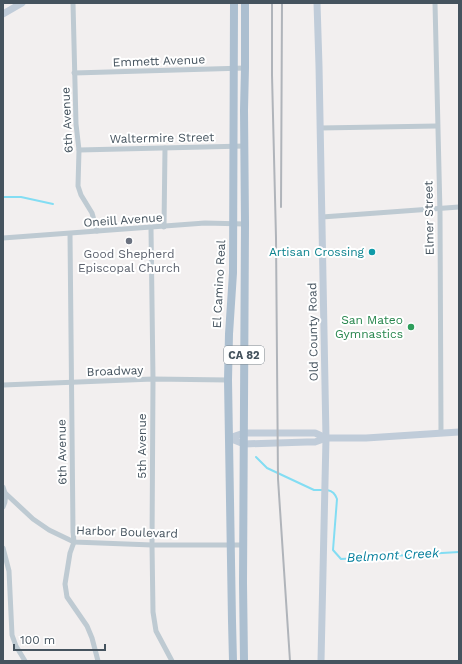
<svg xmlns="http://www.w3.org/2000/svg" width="462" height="664" font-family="'Work Sans',sans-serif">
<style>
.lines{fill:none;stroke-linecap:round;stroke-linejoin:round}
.stream{stroke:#83ddf3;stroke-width:2}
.minor{stroke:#becad2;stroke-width:5}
.secondary{stroke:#c0ccd9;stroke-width:7}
.primary{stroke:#acbfd0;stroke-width:8}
.rail{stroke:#b0b4ba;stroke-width:2}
.worship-dot{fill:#6b7280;stroke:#fff;stroke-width:1.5}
.culture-dot{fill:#0f9aa8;stroke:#fff;stroke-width:1.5}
.leisure-dot{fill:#2e9e5b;stroke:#fff;stroke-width:1.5}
.labels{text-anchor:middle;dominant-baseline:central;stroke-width:4;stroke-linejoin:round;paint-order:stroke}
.shield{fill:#fff;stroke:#7d878e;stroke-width:1}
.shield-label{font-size:11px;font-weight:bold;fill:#45535e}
.street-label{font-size:12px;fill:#45535e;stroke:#fff}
.culture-label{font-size:12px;fill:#0d838f;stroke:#fff;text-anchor:end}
.worship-label{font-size:12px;fill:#5b616d;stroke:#fff}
.leisure-label{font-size:12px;fill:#27864d;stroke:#fff;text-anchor:end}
.water-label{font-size:13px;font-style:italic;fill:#037e9c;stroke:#fff}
</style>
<rect width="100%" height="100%" fill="#f2efef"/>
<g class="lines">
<!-- stream -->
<g class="stream">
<path d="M 3,197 L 21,197 L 53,204"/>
<path d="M 256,457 L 267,468 L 314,490 L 323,490"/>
<path d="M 327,490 C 333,491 335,494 337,499 L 333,550 L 341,559 L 459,552"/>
</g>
<!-- minor -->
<g class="minor">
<path d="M 73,3 L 76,124 L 79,150 L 78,186 L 81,195 L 92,213 L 97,231"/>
<path d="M 435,3 L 440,213 L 441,433"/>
<path d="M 74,73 L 245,68"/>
<path d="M 320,128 L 437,126"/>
<path d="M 79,150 L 245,146"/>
<path d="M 322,217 L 459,207"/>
<path d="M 164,227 L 165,148"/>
<path d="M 151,228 L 153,379 L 152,545 L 153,612 L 156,631 L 172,661"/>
<path d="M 70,234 L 73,532 L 74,542 L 70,553 L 65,584 L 67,597 L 87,626 L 92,638 L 98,661"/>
<path d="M 3,238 L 205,223 L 245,224"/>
<path d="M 3,385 L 153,379 L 228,380"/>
<path d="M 3,487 C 6,494 7,500 3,507"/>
<path d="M 3,491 L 33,519 L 49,530 L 74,542 L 152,545 L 244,545"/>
<path d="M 3,548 L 9,571 L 12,635 L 16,646 L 25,661"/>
</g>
<!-- secondary -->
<g class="secondary">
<path d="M 317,3 L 319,66 L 326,438 L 321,661"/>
<path d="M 3,14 L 22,3"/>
<path d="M 229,438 L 244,444 L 307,442 L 315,442 L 326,438 L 366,438 L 459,432"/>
<path d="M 229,438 L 244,433 L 315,433 L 326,438"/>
</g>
<!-- primary -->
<g class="primary">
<path d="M 233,661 L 232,621 L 228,380 L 229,334 L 233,273 L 234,3"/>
<path d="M 244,661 L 243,583 L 245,224 L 244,110 L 245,68 L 245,3"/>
</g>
<!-- rail -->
<g class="rail">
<path d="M 272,3 L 272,75 L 276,238 L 278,479 L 290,661"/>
<path d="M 281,207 L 282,3"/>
</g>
</g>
<!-- markers -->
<circle class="worship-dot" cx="129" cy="241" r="4"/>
<circle class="culture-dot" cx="372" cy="252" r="4"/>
<circle class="leisure-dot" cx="411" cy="327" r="4"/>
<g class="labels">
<!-- shield labels -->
<rect class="shield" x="224" y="346" width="40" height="18" rx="3"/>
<g class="shield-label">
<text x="244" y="355">CA 82</text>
</g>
<!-- street labels -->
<g class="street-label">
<text transform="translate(159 61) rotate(-2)">Emmett Avenue</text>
<text transform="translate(67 120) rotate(-93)">6th Avenue</text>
<text transform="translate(162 138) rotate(-1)">Waltermire Street</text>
<text transform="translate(429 218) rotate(-91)">Elmer Street</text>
<text transform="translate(123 220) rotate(-4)">Oneill Avenue</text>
<text transform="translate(219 284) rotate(-87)">El Camino Real</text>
<text transform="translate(313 332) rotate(-91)">Old County Road</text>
<text transform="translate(115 371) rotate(-2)">Broadway</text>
<text transform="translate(142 446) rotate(-90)">5th Avenue</text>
<text transform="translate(62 452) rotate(-91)">6th Avenue</text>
<text transform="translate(127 532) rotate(2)">Harbor Boulevard</text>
</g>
<!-- culture labels -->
<g class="culture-label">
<text x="364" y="252">Artisan Crossing</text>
</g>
<!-- worship labels -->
<g class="worship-label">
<text x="129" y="254">Good Shepherd<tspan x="129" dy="14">Episcopal Church</tspan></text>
</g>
<!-- leisure labels -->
<g class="leisure-label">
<text x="403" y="320">San Mateo<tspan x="403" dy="14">Gymnastics</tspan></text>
</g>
<!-- water labels -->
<g class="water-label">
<text transform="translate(393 555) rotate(-3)">Belmont Creek</text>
</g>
</g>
<!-- border -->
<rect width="462" height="664" fill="none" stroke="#45535e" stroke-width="8"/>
<!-- scale -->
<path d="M14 644v6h91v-6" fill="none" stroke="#45535e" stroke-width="2"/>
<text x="20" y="644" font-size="12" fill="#45535e" stroke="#ffffff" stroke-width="3" paint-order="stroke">100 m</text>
</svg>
